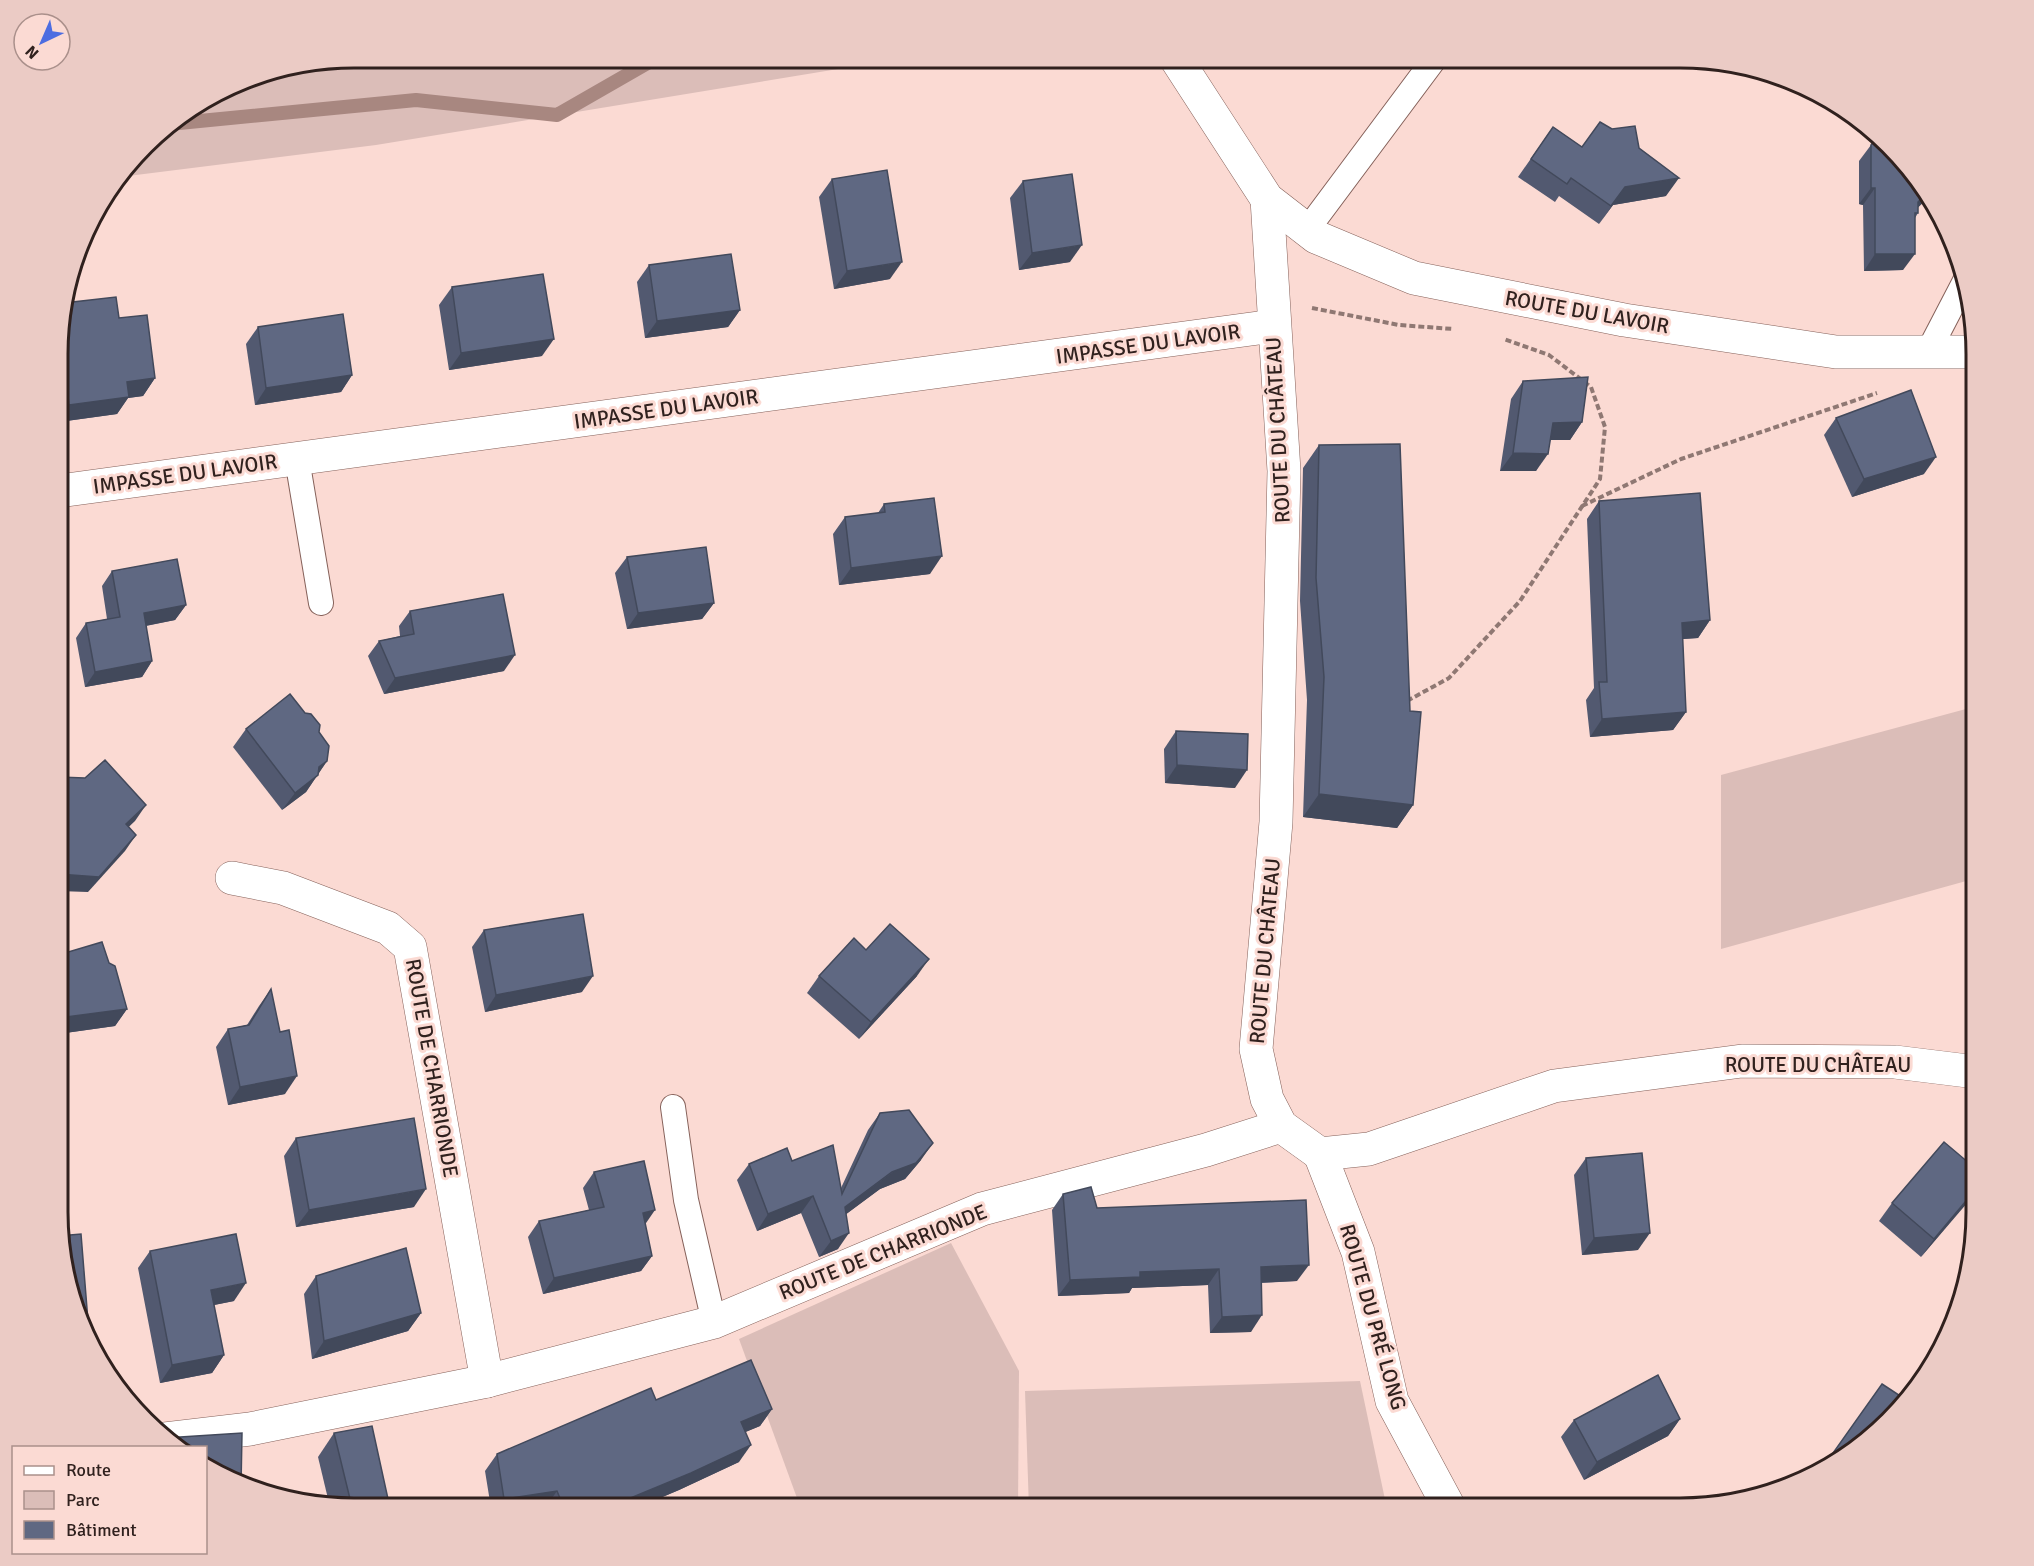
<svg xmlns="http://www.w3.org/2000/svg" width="2034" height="1566" font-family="Signika,sans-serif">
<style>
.green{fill:#dbbdb8}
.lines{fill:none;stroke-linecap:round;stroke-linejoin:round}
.stream{stroke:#a88780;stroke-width:14}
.service-casing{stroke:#85615a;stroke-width:26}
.minor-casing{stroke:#85615a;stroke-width:34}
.path{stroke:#8f7873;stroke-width:4;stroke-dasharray:6 3;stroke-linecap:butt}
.service{stroke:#fff;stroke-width:24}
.minor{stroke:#fff;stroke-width:33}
.wall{fill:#525970}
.shaded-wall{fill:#42495b}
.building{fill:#5f6882;stroke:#42495b;stroke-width:1.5}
.labels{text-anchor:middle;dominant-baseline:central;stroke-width:6;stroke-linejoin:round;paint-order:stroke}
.street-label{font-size:21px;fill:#30211e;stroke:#fbdad3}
.rim{fill:none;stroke:#30211e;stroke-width:3}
</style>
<rect width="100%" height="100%" fill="#fbdad3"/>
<!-- green -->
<g class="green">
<path d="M 354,57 L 911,57 L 376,145 L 120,177 L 158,130 L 258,73 Z"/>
<path d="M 1977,706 L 1977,878 L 1721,949 L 1721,775 Z"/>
<path d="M 951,1243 L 1019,1371 L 1018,1509 L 801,1509 L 739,1339 Z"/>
<path d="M 1360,1381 L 1387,1509 L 1029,1509 L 1025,1391 Z"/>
</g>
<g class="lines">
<!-- stream -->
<path class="stream" d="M 169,124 L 416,100 L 557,115 L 658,57"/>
<!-- service casing -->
<g class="service-casing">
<g id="service">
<path d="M 1307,230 L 1436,57"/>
<path d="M 1928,352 L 1967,277"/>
<path d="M 297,459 L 321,603"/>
<path d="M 673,1107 L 686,1200 L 714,1322"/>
</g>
</g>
<!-- minor casing -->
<g class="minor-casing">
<g id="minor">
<path d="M 1175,57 L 1267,199 L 1316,237 L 1414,278 L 1624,320 L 1836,352 L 1977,352"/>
<path d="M 1267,199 L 1284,471 L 1276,822 L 1256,1049 L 1267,1099 L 1281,1126 L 1320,1154 L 1369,1149 L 1554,1086 L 1742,1061 L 1895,1062 L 1976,1072"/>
<path d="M 59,491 L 1273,326"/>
<path d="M 232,878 L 283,888 L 388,928 L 410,947 L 487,1381"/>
<path d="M 1320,1154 L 1358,1252 L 1392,1401 L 1450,1509"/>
<path d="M 165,1439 L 250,1429 L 487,1381 L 714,1322 L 982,1209 L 1206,1150 L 1281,1126"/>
</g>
</g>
<!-- path -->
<g class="path">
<path d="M 1312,308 L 1399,325 L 1453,329"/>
<path d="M 1582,506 L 1681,459 L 1877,393"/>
<path d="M 1407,701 L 1449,678 L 1520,601 L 1600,479 L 1605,427 L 1591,387 L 1549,355 L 1504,339"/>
</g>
<!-- service -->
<use href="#service" class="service"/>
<!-- minor -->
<use href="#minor" class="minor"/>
</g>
<!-- wall -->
<g class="wall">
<path d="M 1553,127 L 1582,147 L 1639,148 L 1666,196 L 1613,205 L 1599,224 L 1559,196 L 1555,202 L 1518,177 Z"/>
<path d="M 1879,135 L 1928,198 L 1918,207 L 1918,213 L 1915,218 L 1903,270 L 1864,271 L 1863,205 L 1859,204 L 1859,161 L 1871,145 Z"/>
<path d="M 832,179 L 890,279 L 834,289 L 819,197 Z"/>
<path d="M 1023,181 L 1070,262 L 1019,270 L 1010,198 Z"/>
<path d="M 649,265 L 740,310 L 728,327 L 645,338 L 637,282 Z"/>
<path d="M 452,287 L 542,356 L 449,370 L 439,305 Z"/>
<path d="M 64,303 L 119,318 L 155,378 L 143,396 L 128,398 L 117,414 L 59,422 L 60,315 Z"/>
<path d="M 258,327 L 352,375 L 341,392 L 255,405 L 246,344 Z"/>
<path d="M 1523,381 L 1582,422 L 1570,440 L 1550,440 L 1536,471 L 1500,471 L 1511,399 Z"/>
<path d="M 1836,418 L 1924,474 L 1852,497 L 1824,435 Z"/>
<path d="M 1319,445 L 1413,805 L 1397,828 L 1303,817 L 1307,700 L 1300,601 L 1303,468 Z"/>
<path d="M 1599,501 L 1710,620 L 1698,638 L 1682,639 L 1686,712 L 1673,730 L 1590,737 L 1586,700 L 1594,688 L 1587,519 Z"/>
<path d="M 884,504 L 930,574 L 839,585 L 833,534 L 845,517 L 878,513 Z"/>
<path d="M 627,557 L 714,603 L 702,619 L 627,629 L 615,573 Z"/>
<path d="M 112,571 L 186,605 L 175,620 L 146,626 L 152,661 L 142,677 L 85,687 L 76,638 L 86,623 L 107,619 L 102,586 Z"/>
<path d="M 410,611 L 504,671 L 384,694 L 368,656 L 379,641 L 400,636 L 399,626 Z"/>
<path d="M 246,729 L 319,732 L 327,761 L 306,792 L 282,810 L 233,747 Z"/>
<path d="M 1176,731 L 1235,788 L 1165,783 L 1164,749 Z"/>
<path d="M 484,930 L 582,992 L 485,1012 L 472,947 Z"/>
<path d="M 866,950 L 917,976 L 859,1039 L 807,993 L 819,976 Z"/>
<path d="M 58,955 L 109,963 L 127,1009 L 115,1026 L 58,1034 Z"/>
<path d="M 271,989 L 285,1094 L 228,1105 L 216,1047 L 228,1029 L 247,1025 L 259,1006 Z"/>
<path d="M 880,1113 L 921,1160 L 905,1179 L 880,1189 L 846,1214 L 838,1249 L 819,1257 L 801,1213 L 757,1231 L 737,1180 L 749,1164 L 792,1161 L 841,1188 L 868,1130 Z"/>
<path d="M 296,1138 L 414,1207 L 296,1227 L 284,1156 Z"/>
<path d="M 1586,1158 L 1638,1250 L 1582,1255 L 1574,1175 Z"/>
<path d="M 1976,1169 L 1976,1191 L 1921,1257 L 1879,1221 L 1892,1203 Z"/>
<path d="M 594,1172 L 645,1224 L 652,1256 L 641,1271 L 543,1294 L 528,1237 L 539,1221 L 589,1210 L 583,1188 Z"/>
<path d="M 1063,1194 L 1097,1208 L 1297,1281 L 1261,1283 L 1251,1332 L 1210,1333 L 1208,1285 L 1132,1288 L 1129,1293 L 1058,1296 L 1052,1210 Z"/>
<path d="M 150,1251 L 234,1301 L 214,1305 L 224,1355 L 212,1373 L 160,1383 L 138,1268 Z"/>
<path d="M 316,1276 L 421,1313 L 408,1331 L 312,1359 L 304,1294 Z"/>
<path d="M 656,1400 L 772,1409 L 760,1426 L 745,1432 L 739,1462 L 679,1490 L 634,1509 L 491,1508 L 485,1471 L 497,1454 Z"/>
<path d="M 1904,1408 L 1820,1472 L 1833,1453 Z"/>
<path d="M 1680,1419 L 1668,1436 L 1584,1480 L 1561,1437 L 1574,1420 Z"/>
<path d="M 334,1433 L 390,1508 L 329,1503 L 318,1457 Z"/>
</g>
<!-- shaded-wall -->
<g class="shaded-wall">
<path d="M 1679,178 L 1666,196 L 1613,205 L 1599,224 L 1625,187 Z"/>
<path d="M 1871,188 L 1875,188 L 1863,205 L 1859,204 Z"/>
<path d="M 1925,195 L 1928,198 L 1907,218 L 1918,202 Z"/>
<path d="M 1082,245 L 1070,262 L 1019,270 L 1032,253 Z"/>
<path d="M 1875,254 L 1915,254 L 1903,270 L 1864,271 Z"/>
<path d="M 902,262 L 890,279 L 834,289 L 847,271 Z"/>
<path d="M 740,310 L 728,327 L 645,338 L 657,321 Z"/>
<path d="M 554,339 L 542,356 L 449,370 L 461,353 Z"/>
<path d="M 352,375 L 341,392 L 255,405 L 266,388 Z"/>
<path d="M 155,378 L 143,396 L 128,398 L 117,414 L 59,422 L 59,418 L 69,405 L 127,382 Z"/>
<path d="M 1582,422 L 1570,440 L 1541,440 L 1553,423 Z"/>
<path d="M 1513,453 L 1548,454 L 1536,471 L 1500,471 Z"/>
<path d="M 1936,457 L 1924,474 L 1852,497 L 1864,479 Z"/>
<path d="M 942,556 L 930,574 L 839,585 L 851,568 Z"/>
<path d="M 714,603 L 702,619 L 627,629 L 638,613 Z"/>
<path d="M 186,605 L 175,620 L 134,628 L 144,613 Z"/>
<path d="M 1710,620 L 1698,638 L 1669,640 L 1682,623 Z"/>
<path d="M 515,655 L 504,671 L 384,694 L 395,678 Z"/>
<path d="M 152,661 L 142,677 L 85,687 L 95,672 Z"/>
<path d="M 1686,712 L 1673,730 L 1590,737 L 1602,719 Z"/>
<path d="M 327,761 L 306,792 L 282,810 L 295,793 L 319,767 Z"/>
<path d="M 1177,765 L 1247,770 L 1235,788 L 1165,783 Z"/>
<path d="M 1319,794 L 1413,805 L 1397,828 L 1303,817 Z"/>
<path d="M 146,805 L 135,821 L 115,840 L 126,824 Z"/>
<path d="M 136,835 L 125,851 L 88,892 L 58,891 L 58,874 Z"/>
<path d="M 929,959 L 917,976 L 859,1039 L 871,1022 Z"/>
<path d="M 593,976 L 582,992 L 485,1012 L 496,995 Z"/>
<path d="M 127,1009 L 115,1026 L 58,1034 L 58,1028 L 66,1017 Z"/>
<path d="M 297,1076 L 285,1094 L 228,1105 L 240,1087 Z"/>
<path d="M 933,1143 L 921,1160 L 905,1179 L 880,1189 L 833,1224 L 845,1207 Z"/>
<path d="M 426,1189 L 414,1207 L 296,1227 L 309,1210 Z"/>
<path d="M 1976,1189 L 1976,1191 L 1974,1195 L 1921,1257 L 1934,1239 Z"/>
<path d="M 813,1196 L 801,1213 L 757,1231 L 768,1214 Z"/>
<path d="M 655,1210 L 644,1226 L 643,1213 Z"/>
<path d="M 849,1233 L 838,1249 L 819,1257 L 831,1241 Z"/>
<path d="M 1650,1233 L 1638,1250 L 1582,1255 L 1594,1238 Z"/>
<path d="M 652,1256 L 641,1271 L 543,1294 L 554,1278 Z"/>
<path d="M 1309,1265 L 1297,1281 L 1249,1283 L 1261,1267 Z"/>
<path d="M 1219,1269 L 1208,1285 L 1132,1288 L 1129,1293 L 1058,1296 L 1070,1280 L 1140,1272 Z"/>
<path d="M 246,1283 L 234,1301 L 199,1308 L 211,1290 Z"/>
<path d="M 421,1313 L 408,1331 L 312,1359 L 324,1341 Z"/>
<path d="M 1262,1315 L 1251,1332 L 1210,1333 L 1222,1317 Z"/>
<path d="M 224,1355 L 212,1373 L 160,1383 L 172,1365 Z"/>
<path d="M 772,1409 L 760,1426 L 729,1439 L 741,1422 Z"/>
<path d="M 1680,1419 L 1668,1436 L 1584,1480 L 1597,1462 Z"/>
<path d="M 751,1445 L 739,1462 L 679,1490 L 634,1509 L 604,1509 Z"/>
<path d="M 557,1491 L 545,1508 L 497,1508 L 504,1499 Z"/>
</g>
<!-- building -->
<g class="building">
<path d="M 1600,122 L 1612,129 L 1635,126 L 1639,148 L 1679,178 L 1625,187 L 1611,206 L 1571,178 L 1567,184 L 1531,159 L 1553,127 L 1582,147 Z"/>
<path d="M 1879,135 L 1925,195 L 1918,202 L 1918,213 L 1915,213 L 1915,254 L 1875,254 L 1875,188 L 1871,188 L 1871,145 Z"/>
<path d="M 887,170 L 902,262 L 847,271 L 832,179 Z"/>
<path d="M 1072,174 L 1082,245 L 1032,253 L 1023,181 Z"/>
<path d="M 731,254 L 740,310 L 657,321 L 649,265 Z"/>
<path d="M 543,274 L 554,339 L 461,353 L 452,287 Z"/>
<path d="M 116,297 L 119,318 L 147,315 L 155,378 L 127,382 L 129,397 L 69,405 L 64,363 L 68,362 L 62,309 L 64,303 Z"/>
<path d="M 343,314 L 352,375 L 266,388 L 258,327 Z"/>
<path d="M 1588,377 L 1582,422 L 1553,423 L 1548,454 L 1513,453 L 1523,381 Z"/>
<path d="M 1911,390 L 1936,457 L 1864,479 L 1836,418 Z"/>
<path d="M 1400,444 L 1410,711 L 1421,712 L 1413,805 L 1319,794 L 1324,677 L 1316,578 L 1319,445 Z"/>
<path d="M 1700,493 L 1710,620 L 1682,623 L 1686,712 L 1602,719 L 1599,682 L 1607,682 L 1599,501 Z"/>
<path d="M 934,498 L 942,556 L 851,568 L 845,517 L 885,512 L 884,504 Z"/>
<path d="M 706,547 L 714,603 L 638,613 L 627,557 Z"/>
<path d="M 177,559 L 186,605 L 144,613 L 152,661 L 95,672 L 86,623 L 120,617 L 112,571 Z"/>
<path d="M 503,594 L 515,655 L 395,678 L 379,641 L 414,634 L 410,611 Z"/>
<path d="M 290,694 L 305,713 L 311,714 L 320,725 L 319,732 L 329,746 L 327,761 L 319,767 L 318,775 L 295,793 L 246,729 Z"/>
<path d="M 1176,731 L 1248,734 L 1247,770 L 1177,765 Z"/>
<path d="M 105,760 L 146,805 L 126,824 L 136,835 L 99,877 L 58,874 L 59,777 L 85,778 Z"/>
<path d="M 583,914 L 593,976 L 496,995 L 484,930 Z"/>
<path d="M 890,924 L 929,959 L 871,1022 L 819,976 L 854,938 L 866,950 Z"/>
<path d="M 102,942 L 109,963 L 115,966 L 127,1009 L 66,1017 L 58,993 L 58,955 Z"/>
<path d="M 271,989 L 280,1032 L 289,1030 L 297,1076 L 240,1087 L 228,1029 L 249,1025 Z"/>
<path d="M 909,1110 L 933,1143 L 916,1163 L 892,1172 L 845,1207 L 849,1233 L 831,1241 L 813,1196 L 768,1214 L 749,1164 L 787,1148 L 792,1161 L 833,1145 L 842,1194 L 880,1113 Z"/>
<path d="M 414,1118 L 426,1189 L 309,1210 L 296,1138 Z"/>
<path d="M 1944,1142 L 1976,1169 L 1976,1189 L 1934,1239 L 1892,1203 Z"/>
<path d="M 1642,1153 L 1650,1233 L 1594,1238 L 1586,1158 Z"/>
<path d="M 644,1161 L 655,1210 L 643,1213 L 652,1256 L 554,1278 L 539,1221 L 604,1207 L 594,1172 Z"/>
<path d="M 1091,1187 L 1097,1208 L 1306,1200 L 1309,1265 L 1261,1267 L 1262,1315 L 1222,1317 L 1219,1269 L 1140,1272 L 1140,1277 L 1070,1280 L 1063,1194 Z"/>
<path d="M 81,1234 L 90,1346 L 88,1344 L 59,1236 Z"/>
<path d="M 236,1234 L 246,1283 L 211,1290 L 224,1355 L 172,1365 L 150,1251 Z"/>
<path d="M 406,1248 L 421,1313 L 324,1341 L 316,1276 Z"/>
<path d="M 751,1360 L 772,1409 L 741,1422 L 751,1445 L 691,1473 L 604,1509 L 564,1508 L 557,1491 L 504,1499 L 497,1454 L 651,1388 L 656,1400 Z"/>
<path d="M 1658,1375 L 1680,1419 L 1597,1462 L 1574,1420 Z"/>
<path d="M 1882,1384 L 1908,1401 L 1904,1408 L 1839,1458 L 1833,1453 Z"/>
<path d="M 372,1426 L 390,1508 L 335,1508 L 313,1503 L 351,1503 L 334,1433 Z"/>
<path d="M 242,1433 L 241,1487 L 206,1465 L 206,1448 L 178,1448 L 165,1440 L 165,1438 Z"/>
</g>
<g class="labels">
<!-- street labels -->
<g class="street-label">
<text transform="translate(1587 312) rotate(10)">ROUTE DU LAVOIR</text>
<text transform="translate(1148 344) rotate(-8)">IMPASSE DU LAVOIR</text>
<text transform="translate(666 409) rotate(-8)">IMPASSE DU LAVOIR</text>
<text transform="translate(1278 430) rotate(-93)">ROUTE DU CHÂTEAU</text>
<text transform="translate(185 474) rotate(-8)">IMPASSE DU LAVOIR</text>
<text transform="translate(1265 951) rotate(-85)">ROUTE DU CHÂTEAU</text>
<text x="1818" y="1065">ROUTE DU CHÂTEAU</text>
<text transform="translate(432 1068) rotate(80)">ROUTE DE CHARRIONDE</text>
<text transform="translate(883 1252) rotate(-22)">ROUTE DE CHARRIONDE</text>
<text transform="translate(1373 1317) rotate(74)">ROUTE DU PRÉ LONG</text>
</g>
</g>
<!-- crop -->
<path d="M0 0H2034V1566H0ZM354 68H1680A286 286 0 0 1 1966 354V1212A286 286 0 0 1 1680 1498H354A286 286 0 0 1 68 1212V354A286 286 0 0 1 354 68Z" fill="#ebcbc5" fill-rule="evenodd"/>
<path class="rim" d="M354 68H1680A286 286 0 0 1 1966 354V1212A286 286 0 0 1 1680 1498H354A286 286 0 0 1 68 1212V354A286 286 0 0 1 354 68Z"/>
<!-- legend -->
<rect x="12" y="1446" width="195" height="108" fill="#fbdad3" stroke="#aa908b" stroke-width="1.5"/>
<rect x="24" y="1466" width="30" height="9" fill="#ffffff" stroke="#aa908b" stroke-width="1.5"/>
<text x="66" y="1476" font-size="18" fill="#30211e">Route</text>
<rect x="24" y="1491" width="30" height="18" fill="#dbbdb8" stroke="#aa908b" stroke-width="1.5"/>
<text x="66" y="1506" font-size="18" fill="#30211e">Parc</text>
<rect x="24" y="1521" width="30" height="18" fill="#5f6882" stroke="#aa908b" stroke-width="1.5"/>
<text x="66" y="1536" font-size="18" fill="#30211e">Bâtiment</text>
<!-- north arrow -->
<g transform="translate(42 42) rotate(224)"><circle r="28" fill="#fbdad3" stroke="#aa908b" stroke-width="1.5"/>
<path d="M0-4.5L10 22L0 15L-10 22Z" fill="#4d6de1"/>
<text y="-9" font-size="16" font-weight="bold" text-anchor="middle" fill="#30211e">N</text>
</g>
</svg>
